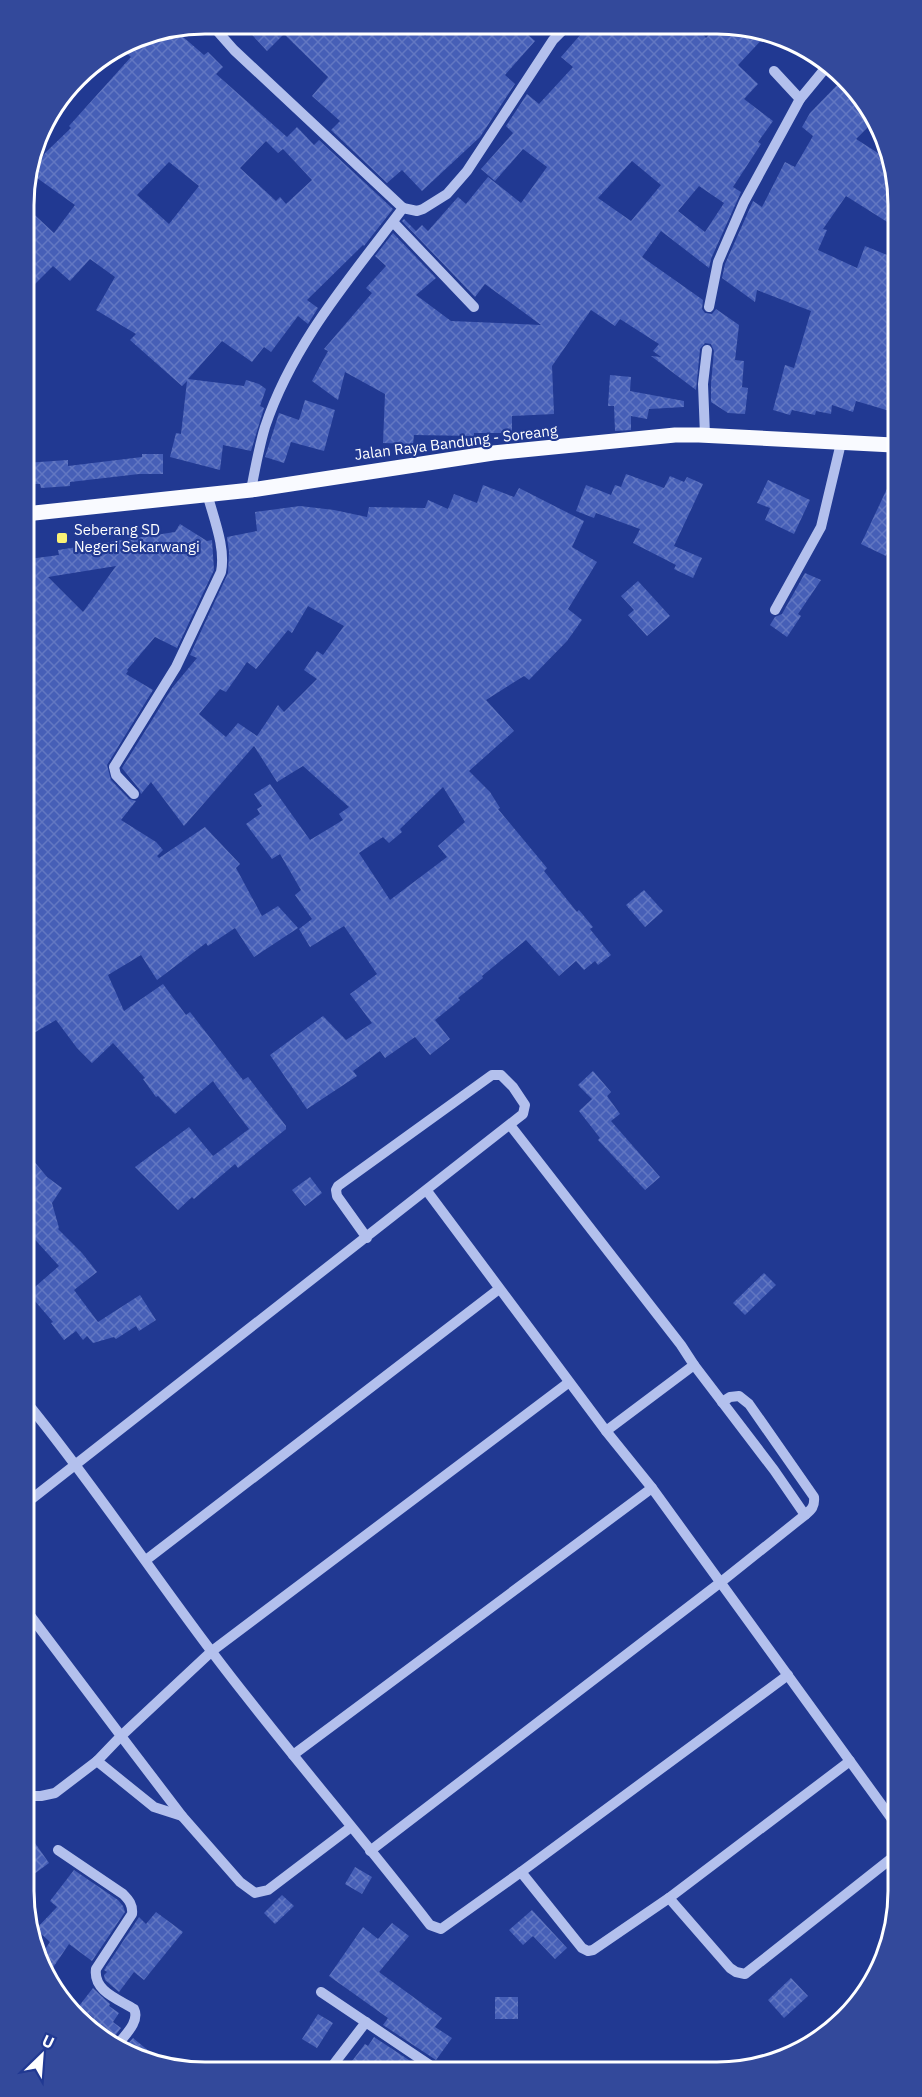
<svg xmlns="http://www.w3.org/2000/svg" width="922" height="2097" font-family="'IBM Plex Sans',sans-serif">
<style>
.building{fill:url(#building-cross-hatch);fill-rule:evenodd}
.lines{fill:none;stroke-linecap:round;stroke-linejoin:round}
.minor{stroke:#b3c0ed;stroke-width:10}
.major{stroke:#f9faff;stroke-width:15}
.poi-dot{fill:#faf175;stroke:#213992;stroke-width:2}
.labels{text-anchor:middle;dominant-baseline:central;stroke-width:4.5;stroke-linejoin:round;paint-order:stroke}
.street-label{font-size:15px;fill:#fff;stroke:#213992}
.poi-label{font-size:15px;fill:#fff;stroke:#213992;text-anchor:start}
.rim{fill:none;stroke:#fff;stroke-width:3}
</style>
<defs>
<pattern id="building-cross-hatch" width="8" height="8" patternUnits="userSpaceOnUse" patternTransform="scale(1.5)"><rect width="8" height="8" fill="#465fb7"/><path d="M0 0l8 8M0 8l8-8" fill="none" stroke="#6277c2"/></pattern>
</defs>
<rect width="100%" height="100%" fill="#213992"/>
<!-- building -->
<g class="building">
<path d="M 242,24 L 371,25 L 378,31 L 384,25 L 415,25 L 425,36 L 436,25 L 518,26 L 535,41 L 505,75 L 515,84 L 480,137 L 422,191 L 402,170 L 387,183 L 331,130 L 340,121 L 312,96 L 328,77 L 284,34 L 267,51 Z"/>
<path d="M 588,26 L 697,27 L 706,38 L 716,27 L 752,27 L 766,35 L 738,65 L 758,84 L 744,99 L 773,121 L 758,142 L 761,144 L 733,187 L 741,192 L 711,259 L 709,268 L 661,231 L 642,257 L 703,300 L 702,309 L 705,313 L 712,314 L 716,309 L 739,325 L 735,360 L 744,361 L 742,387 L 748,388 L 745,414 L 728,413 L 711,402 L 711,384 L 714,351 L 711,344 L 705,343 L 700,349 L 696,390 L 651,356 L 661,357 L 653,351 L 659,344 L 620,319 L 615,326 L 591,310 L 552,366 L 554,414 L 512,416 L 512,433 L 474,433 L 474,436 L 414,435 L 413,444 L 383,443 L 385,394 L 345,372 L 338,400 L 312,381 L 328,351 L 324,349 L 372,293 L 366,288 L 386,266 L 375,256 L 393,233 L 436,278 L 416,295 L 451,321 L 541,325 L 485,284 L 475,297 L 402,221 L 404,219 L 416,231 L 422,225 L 428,231 L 458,197 L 466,204 L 488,177 L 521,203 L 547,167 L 523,149 L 495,181 L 481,169 L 513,133 L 506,126 L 527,94 L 539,104 L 573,67 L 561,57 ZM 632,161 L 661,185 L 631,221 L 598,198 ZM 699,186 L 724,203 L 705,232 L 678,211 Z"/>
<path d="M 175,30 L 204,55 L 208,52 L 223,67 L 216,74 L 287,137 L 297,127 L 314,145 L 319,140 L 393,209 L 364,246 L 363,245 L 307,300 L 318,308 L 308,324 L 298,316 L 271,352 L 264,347 L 252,362 L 222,341 L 188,379 L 244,386 L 246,380 L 259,384 L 266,389 L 260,406 L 264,408 L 251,451 L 223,445 L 220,470 L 170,457 L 176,433 L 181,434 L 187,381 L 182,386 L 130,340 L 136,334 L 96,310 L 115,277 L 90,259 L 70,281 L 53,266 L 33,286 L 25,278 L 24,205 L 54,233 L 75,205 L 30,173 L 46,152 L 71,128 L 69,126 L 131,57 L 125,52 L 137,37 ZM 266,141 L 278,153 L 283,149 L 312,180 L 286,204 L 280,197 L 276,201 L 240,168 ZM 169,162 L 199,186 L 169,224 L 137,195 Z"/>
<path d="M 844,78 L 868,105 L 875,120 L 856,139 L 892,162 L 892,225 L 846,196 L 823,229 L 827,230 L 818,250 L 857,268 L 865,246 L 892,257 L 893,412 L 856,401 L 853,412 L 832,405 L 831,414 L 816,411 L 815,415 L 792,410 L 790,415 L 773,410 L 785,365 L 794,368 L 811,311 L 757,290 L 755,302 L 722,278 L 725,264 L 753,201 L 762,207 L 785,162 L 795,167 L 813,136 L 802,127 L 810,113 Z"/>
<path d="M 610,375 L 631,377 L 630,391 L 684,401 L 684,407 L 649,409 L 647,419 L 631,416 L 631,430 L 615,431 L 614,406 L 608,406 Z"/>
<path d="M 305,400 L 335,410 L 324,451 L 291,442 L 284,463 L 265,457 L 279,413 L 299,420 Z"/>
<path d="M 142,454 L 163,454 L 163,474 L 139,474 L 70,482 L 70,486 L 41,488 L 40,484 L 25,484 L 25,463 L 68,460 L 68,466 L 142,457 Z"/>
<path d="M 626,474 L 664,488 L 670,476 L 684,482 L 687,477 L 703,484 L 674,546 L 702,558 L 693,578 L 674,569 L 676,565 L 633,543 L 640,529 L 596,513 L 594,518 L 576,511 L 586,485 L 611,495 L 615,485 L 621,487 Z"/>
<path d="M 893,476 L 893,540 L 886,556 L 861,544 Z"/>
<path d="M 768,480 L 810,500 L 794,534 L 765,520 L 770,508 L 757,503 Z"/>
<path d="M 483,485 L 514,497 L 519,488 L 584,521 L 572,547 L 597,562 L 568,609 L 582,620 L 567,641 L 529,680 L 524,676 L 486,700 L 514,731 L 469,771 L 490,792 L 500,808 L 498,809 L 547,868 L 544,871 L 577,912 L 579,910 L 593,927 L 590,929 L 611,955 L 598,965 L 595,961 L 584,970 L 576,961 L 559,976 L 526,940 L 482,976 L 483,978 L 458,998 L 460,1000 L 435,1020 L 450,1039 L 430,1055 L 415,1037 L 385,1058 L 380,1051 L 353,1071 L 357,1076 L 307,1109 L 270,1055 L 323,1016 L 346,1040 L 372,1023 L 350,994 L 377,974 L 344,926 L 310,947 L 299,929 L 312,919 L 295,895 L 301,890 L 280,854 L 272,859 L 246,824 L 260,814 L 257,809 L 262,806 L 254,794 L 270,784 L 310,840 L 343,820 L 339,814 L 349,807 L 303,766 L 277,782 L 254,746 L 184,826 L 151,782 L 141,794 L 139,789 L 122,768 L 172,688 L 197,658 L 190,655 L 228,573 L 229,552 L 227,537 L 257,531 L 255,512 L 300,506 L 334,510 L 367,517 L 369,507 L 425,508 L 428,500 L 448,509 L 454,494 L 477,503 ZM 308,606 L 344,626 L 323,655 L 317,651 L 304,670 L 317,679 L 284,712 L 278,705 L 257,736 L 238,723 L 226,737 L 199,714 L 220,689 L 226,692 L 247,662 L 256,669 L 288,630 L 292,633 ZM 443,787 L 465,822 L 438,846 L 447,857 L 390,900 L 359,853 L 383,837 L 389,843 L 402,832 L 400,829 Z"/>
<path d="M 180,524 L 207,541 L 212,540 L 214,570 L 177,648 L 155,637 L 127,670 L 128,671 L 126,674 L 153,690 L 107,765 L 111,780 L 129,799 L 136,801 L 121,820 L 156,842 L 163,850 L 157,856 L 159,858 L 205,827 L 240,864 L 236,868 L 262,916 L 278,906 L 298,928 L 254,957 L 235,928 L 208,946 L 206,943 L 157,980 L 141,955 L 108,975 L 124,1011 L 163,984 L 186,1015 L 190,1012 L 243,1080 L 248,1077 L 286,1126 L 286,1129 L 238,1168 L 235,1164 L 194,1199 L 192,1197 L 178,1210 L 135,1167 L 189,1127 L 213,1156 L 249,1129 L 217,1087 L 213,1081 L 175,1114 L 158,1096 L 156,1097 L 143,1079 L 145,1078 L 113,1043 L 92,1063 L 77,1048 L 56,1020 L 27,1037 L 26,555 L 29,559 L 59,555 L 58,550 L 175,532 ZM 116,566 L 83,612 L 48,577 Z"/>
<path d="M 805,573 L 821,580 L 798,614 L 801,616 L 787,637 L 770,625 L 775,617 L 782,614 Z"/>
<path d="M 638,581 L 670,616 L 647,636 L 628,615 L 634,610 L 621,596 Z"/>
<path d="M 644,890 L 663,911 L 645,927 L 626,905 Z"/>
<path d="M 593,1071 L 611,1092 L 607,1096 L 620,1114 L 611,1121 L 660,1177 L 645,1190 L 598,1140 L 600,1138 L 579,1111 L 592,1099 L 578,1085 Z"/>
<path d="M 28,1154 L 47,1177 L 62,1188 L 52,1203 L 59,1228 L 58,1229 L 82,1253 L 97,1272 L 74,1290 L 98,1322 L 140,1295 L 156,1320 L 139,1331 L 136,1326 L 116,1339 L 114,1337 L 93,1343 L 87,1336 L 83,1340 L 76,1331 L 64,1340 L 51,1323 L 53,1322 L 28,1293 L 59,1266 L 28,1232 Z"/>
<path d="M 310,1177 L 322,1193 L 305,1206 L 292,1190 Z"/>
<path d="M 764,1273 L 776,1285 L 745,1315 L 733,1303 Z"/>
<path d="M 30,1836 L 49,1863 L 30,1877 Z"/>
<path d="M 355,1867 L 372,1877 L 362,1894 L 345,1884 Z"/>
<path d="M 74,1870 L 118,1900 L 123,1906 L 125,1912 L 92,1961 L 69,1944 L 52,1969 L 39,1958 L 50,1942 L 36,1929 L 57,1907 L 50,1901 Z"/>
<path d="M 282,1895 L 294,1906 L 275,1924 L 264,1913 Z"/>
<path d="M 532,1910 L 567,1948 L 555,1959 L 533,1936 L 523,1945 L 509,1930 Z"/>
<path d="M 156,1912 L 183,1932 L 144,1980 L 134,1972 L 119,1992 L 105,1980 L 104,1975 L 107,1972 L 104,1970 L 139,1917 L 146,1924 Z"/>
<path d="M 392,1923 L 409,1936 L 379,1972 L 442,2018 L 435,2027 L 452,2038 L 436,2060 L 383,2025 L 388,2018 L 329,1976 L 363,1927 L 378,1939 Z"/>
<path d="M 791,1978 L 808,1996 L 784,2018 L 768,2000 Z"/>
<path d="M 93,1988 L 110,2004 L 109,2006 L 119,2013 L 113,2022 L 121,2028 L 111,2041 L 87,2028 L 94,2018 L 79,2006 Z"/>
<rect x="495" y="1997" width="23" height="22"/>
<path d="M 318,2014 L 333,2023 L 317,2048 L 302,2039 Z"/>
<path d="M 374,2037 L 421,2068 L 346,2069 L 365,2044 L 368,2046 Z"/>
<path d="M 133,2038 L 150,2052 L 146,2058 L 125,2047 Z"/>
</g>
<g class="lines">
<!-- minor -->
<g class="minor">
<path d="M 211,24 L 234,50 L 403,208 C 351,277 293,343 265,427 C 259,447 255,469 251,490"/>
<path d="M 774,71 L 800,99"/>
<path d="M 403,208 L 417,211 L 423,209 L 447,194 L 467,171 L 553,40 L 567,26"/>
<path d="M 393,222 L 474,307"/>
<path d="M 709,307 L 718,262 L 744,202 L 800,99 L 828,65"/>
<path d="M 705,435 L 703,384 L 707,350"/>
<path d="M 775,610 L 821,527 L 841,443"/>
<path d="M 134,794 L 116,775 L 114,767 L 176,667 L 221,572 C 226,547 213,517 207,493"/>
<path d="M 427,1191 L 606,1431 L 694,1365 L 681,1345 L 510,1125"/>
<path d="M 722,1402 L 730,1397 L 739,1396 L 749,1404 L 814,1497 C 815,1507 811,1510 805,1515"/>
<path d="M 28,1404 C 93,1484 150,1570 212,1652 C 282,1745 359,1833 430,1925 L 441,1929 L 521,1872 L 582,1948 L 588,1951 L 593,1950 L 669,1898 L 730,1968 L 736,1972 L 745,1974 L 897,1854"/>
<path d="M 606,1431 L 652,1488 L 897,1826"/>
<path d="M 29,1501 L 523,1114 L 525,1105 L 513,1087 L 501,1075 L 492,1075 L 338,1186 L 336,1190 L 337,1196 L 367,1238"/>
<path d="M 146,1560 L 499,1289"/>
<path d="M 29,1614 L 121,1736 L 97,1761 L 55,1793 L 41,1796 L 30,1796"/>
<path d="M 293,1755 L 652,1488"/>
<path d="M 97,1761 L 154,1807 L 182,1816"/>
<path d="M 351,1827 L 268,1890 L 255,1893 L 240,1882 L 182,1816 L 121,1736 L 212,1651 L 568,1383"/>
<path d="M 58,1850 L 123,1894 C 129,1900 133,1905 132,1914 L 96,1969 C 93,1991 118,1999 134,2009 C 140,2021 126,2034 118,2044"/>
<path d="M 370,1851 L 721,1582 L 805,1515 L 774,1470 L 694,1365"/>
<path d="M 521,1872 L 788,1675"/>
<path d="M 669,1898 L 850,1761"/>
<path d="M 321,1992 L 434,2068"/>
<path d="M 330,2069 L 366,2022"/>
</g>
<!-- major -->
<path class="major" d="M 25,514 L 251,490 L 493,453 L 675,435 L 699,435 L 893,445"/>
</g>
<!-- markers -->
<rect class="poi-dot" x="56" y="532" width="12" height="12" rx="3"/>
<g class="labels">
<!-- street labels -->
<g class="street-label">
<text transform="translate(456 442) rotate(-7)">Jalan Raya Bandung - Soreang</text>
</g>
<!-- poi labels -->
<g class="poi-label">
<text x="74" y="529">Seberang SD<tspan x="74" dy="17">Negeri Sekarwangi</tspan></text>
</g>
</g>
<!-- crop -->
<path d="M0 0H922V2097H0ZM205 34H717A171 171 0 0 1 888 205V1891A171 171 0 0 1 717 2062H205A171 171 0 0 1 34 1891V205A171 171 0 0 1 205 34Z" fill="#33499b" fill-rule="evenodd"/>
<path class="rim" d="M205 34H717A171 171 0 0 1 888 205V1891A171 171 0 0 1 717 2062H205A171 171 0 0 1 34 1891V205A171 171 0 0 1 205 34Z"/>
<!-- north arrow -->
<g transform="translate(42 2055) rotate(25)" stroke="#213992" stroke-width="4.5" paint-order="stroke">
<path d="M0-4.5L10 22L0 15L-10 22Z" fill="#ffffff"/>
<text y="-9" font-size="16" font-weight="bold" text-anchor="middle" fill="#ffffff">U</text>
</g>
</svg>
